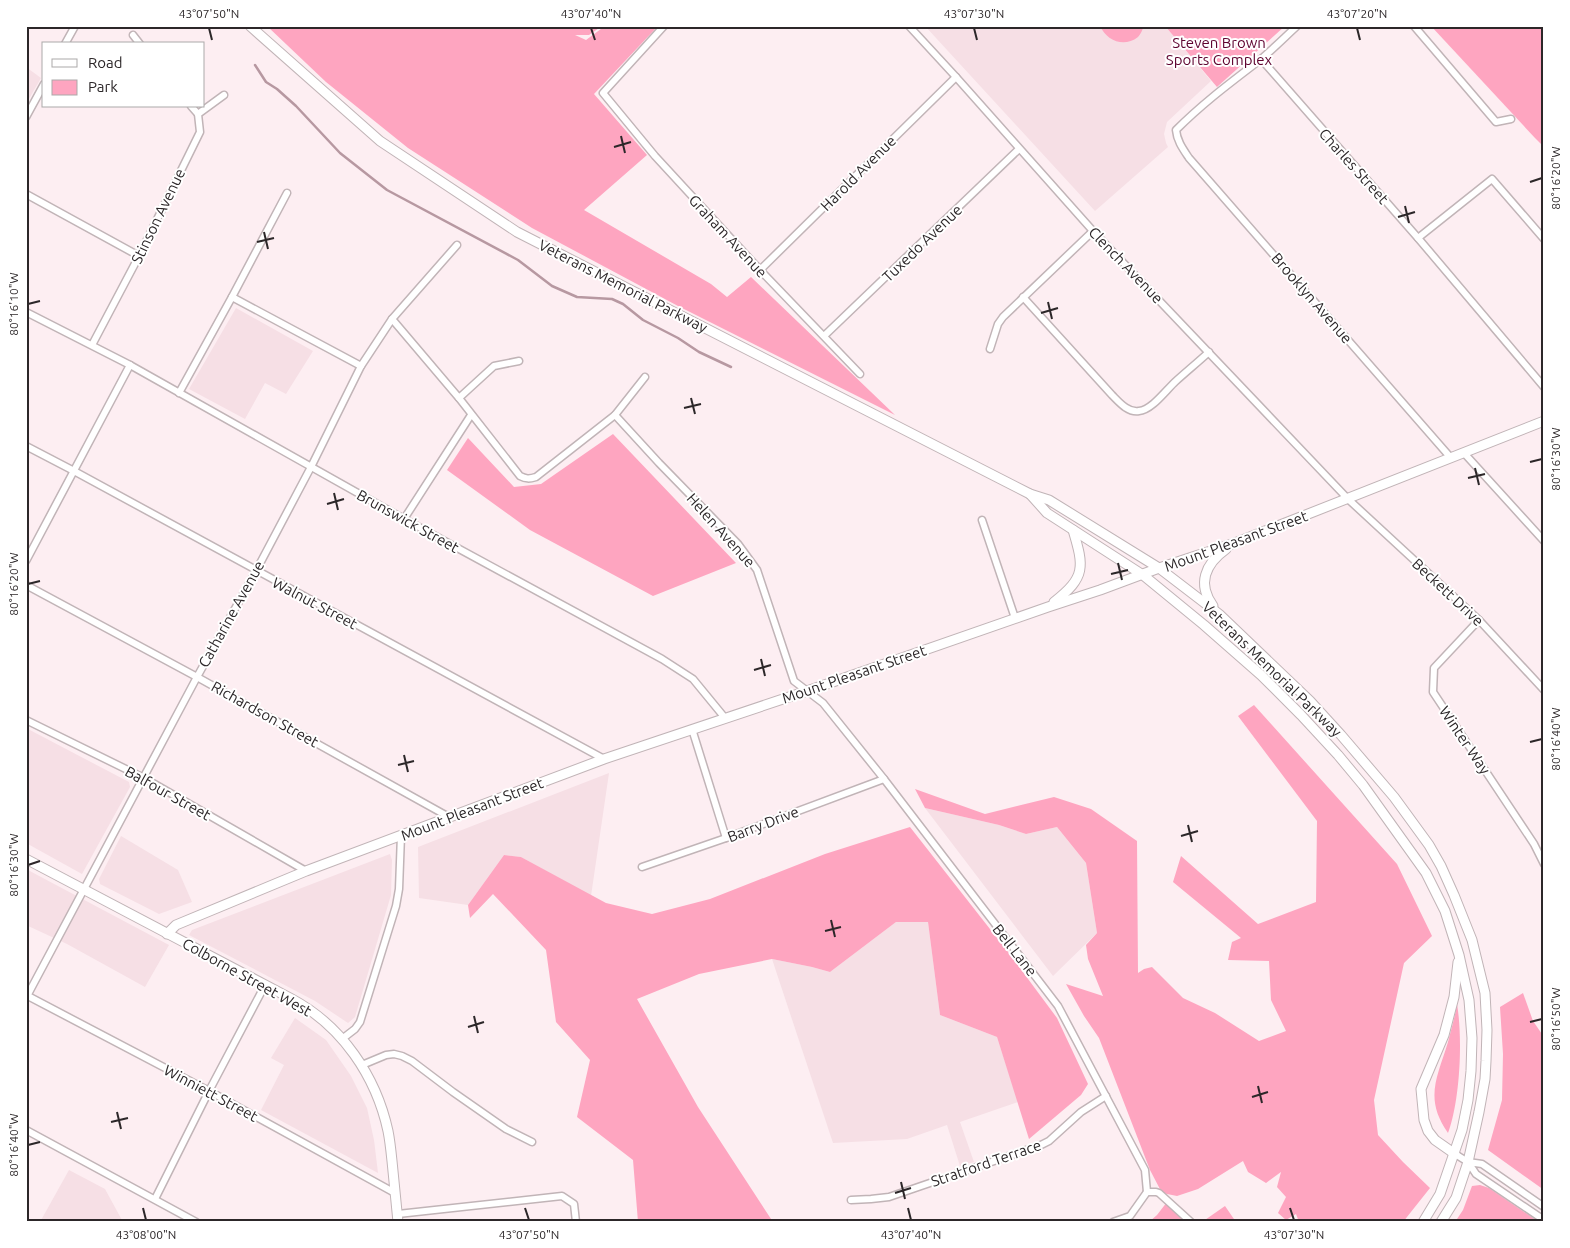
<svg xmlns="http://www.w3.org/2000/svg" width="1570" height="1248" font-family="Ubuntu,sans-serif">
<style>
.built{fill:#f6dfe5}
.green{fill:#fea5c0}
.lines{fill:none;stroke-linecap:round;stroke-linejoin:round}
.stream{stroke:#b798a1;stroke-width:2.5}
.street-casing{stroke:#c1b4b7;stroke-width:9}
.secondary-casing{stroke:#c1b4b7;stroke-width:11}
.street{stroke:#fff;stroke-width:6}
.secondary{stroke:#fff;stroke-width:9}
.ticks{fill:none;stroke:#2c2729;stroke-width:2}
.labels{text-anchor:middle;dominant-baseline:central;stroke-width:4;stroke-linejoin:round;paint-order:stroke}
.park-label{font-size:15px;fill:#5e032f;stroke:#fff}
.street-label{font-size:15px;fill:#2c2729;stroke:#fff}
.neatline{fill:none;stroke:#2c2729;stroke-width:2}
.ticks-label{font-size:12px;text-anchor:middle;fill:#2c2729}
</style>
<rect width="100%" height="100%" fill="#fdeef2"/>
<!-- built -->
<g class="built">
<path d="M 925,26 L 1165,26 L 1211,81 L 1167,122 L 1164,134 L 1166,143 L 1168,147 L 1095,211 Z"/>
<path d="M 26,67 L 41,78 L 26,104 Z"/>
<path d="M 236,308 L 313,351 L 286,394 L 265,383 L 245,419 L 189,389 Z"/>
<path d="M 26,728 L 129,782 L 130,787 L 82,874 L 26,843 Z"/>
<path d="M 609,773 L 591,896 L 521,857 L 504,855 L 468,905 L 419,898 L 418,847 Z"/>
<path d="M 925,808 L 999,825 L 1026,834 L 1057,827 L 1086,863 L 1097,933 L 1053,976 Z"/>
<path d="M 121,836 L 178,870 L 192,902 L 159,914 L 100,884 L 99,879 Z"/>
<path d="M 390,854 L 392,860 L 391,895 L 355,1017 L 348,1023 L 315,1001 L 189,935 L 192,930 Z"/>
<path d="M 26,869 L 169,945 L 145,987 L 67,944 L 26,925 Z"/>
<path d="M 896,922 L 928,922 L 940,1015 L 997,1037 L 1018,1102 L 960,1122 L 974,1162 L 960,1166 L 947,1125 L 907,1139 L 833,1143 L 772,959 L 812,967 L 830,972 Z"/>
<path d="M 295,1018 L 326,1040 L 351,1076 L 367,1108 L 374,1140 L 378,1173 L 261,1110 L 284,1065 L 271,1058 Z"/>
<path d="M 69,1170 L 105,1189 L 123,1222 L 40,1222 Z"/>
</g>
<!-- green -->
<g class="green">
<path d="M 267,26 L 602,26 L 589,35 L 575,35 L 586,40 L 605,26 L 658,26 L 594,94 L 647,155 L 584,210 L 711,284 L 727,297 L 751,277 L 895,415 L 678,306 L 532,228 L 408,148 L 326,82 Z"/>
<path d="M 1100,26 L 1144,26 C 1142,30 1141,34 1138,37 C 1124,48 1107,41 1100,26 Z"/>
<path d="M 1165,26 L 1285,26 L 1217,87 Z"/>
<path d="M 1431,26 L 1544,26 L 1544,147 L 1535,138 Z"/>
<path d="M 613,434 L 736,563 L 653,596 L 530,530 L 447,470 L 468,438 L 514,487 L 541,484 Z"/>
<path d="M 1254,705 L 1397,864 L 1432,936 L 1404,963 L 1374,1100 L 1378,1135 L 1403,1162 L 1430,1188 L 1403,1222 L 1299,1222 L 1296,1214 L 1286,1220 L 1278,1213 L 1286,1197 L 1277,1187 L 1281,1172 L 1266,1183 L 1248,1172 L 1243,1161 L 1198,1189 L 1177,1196 L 1162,1193 L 1150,1170 L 1099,1038 L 1084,1016 L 1066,984 L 1103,996 L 1088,959 L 1086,945 L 1097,933 L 1086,863 L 1057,827 L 1026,834 L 999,825 L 925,808 L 915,789 L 985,814 L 1054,797 L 1091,809 L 1137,841 L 1138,973 L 1144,969 L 1152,967 L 1183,998 L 1215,1013 L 1259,1041 L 1286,1031 L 1271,1000 L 1269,961 L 1228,960 L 1232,942 L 1241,938 L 1173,882 L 1181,856 L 1258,924 L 1316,902 L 1317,821 L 1238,716 Z"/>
<path d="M 910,827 L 1008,952 L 1057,1018 L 1088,1084 L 1081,1095 L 1029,1139 L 997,1037 L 940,1015 L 928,922 L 896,922 L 830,972 L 812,967 L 772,959 L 699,974 L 637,999 L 698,1107 L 773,1222 L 638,1222 L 633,1160 L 577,1117 L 590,1060 L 556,1022 L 546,950 L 493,894 L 470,918 L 468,905 L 504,855 L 521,857 L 606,903 L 652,914 L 710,899 L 825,854 Z"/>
<path d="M 1523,993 L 1533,1021 L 1544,1037 L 1544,1190 L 1488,1150 L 1502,1100 L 1503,1054 L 1500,1007 Z"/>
<path d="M 1457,1004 C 1463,1039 1460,1100 1448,1133 C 1424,1099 1437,1078 1448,1042 C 1451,1030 1455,1017 1457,1004 Z"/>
<path d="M 1480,1185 L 1489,1188 L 1539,1222 L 1455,1222 L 1463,1210 L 1472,1186 Z"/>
<path d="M 1167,1202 L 1195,1222 L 1149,1222 L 1157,1215 Z"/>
<path d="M 1225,1206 L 1236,1222 L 1202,1222 Z"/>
</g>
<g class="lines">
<!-- stream -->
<path class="stream" d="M 255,65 L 266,82 L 277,89 L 296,106 L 340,153 L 387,190 L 518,260 L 552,286 L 577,297 L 612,299 L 623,304 L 643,320 L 678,338 L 699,352 L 731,367"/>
<!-- street casing -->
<g class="street-casing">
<g id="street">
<path d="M 664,26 L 603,93 L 655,156 L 760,270 L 860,374"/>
<path d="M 909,26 L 956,77 L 1093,231 L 1348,499 L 1479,620 L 1544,690"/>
<path d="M 1297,26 C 1285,37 1273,49 1260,60 C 1230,83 1203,103 1176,130 C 1177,141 1183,149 1189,158 L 1451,458"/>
<path d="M 1414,26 L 1496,122 L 1511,119"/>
<path d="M 133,35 L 140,44"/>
<path d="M 65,44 L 75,26"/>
<path d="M 1261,59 L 1418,238 L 1544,387"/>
<path d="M 191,106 L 198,114"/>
<path d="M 26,117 L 44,84"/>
<path d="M 26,194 L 139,256"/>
<path d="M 1418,238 L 1492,179 L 1544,239"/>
<path d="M 760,270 L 956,77"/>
<path d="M 232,297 L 361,366"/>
<path d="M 1023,297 L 1112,395 C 1119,402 1128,413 1139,411 C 1152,410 1166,390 1176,381 C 1186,372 1198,362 1209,352"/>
<path d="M 26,312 L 130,365 L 404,519 L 662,659 L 693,679 L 725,718"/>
<path d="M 392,319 L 459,398 L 520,476 C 526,479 529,479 536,477 L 615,415 L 645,377"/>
<path d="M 824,336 L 1019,149"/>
<path d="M 92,345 L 139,256 L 200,132 L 198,114 L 224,95"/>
<path d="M 990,349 L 998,324 L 1003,317 L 1093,231"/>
<path d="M 179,393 L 232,297 L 287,193"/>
<path d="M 459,398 L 494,366 L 519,361"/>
<path d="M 615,415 L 659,463 L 738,544 L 757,570 L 794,681 L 823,703 L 884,779 L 1058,1006 L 1145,1170 L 1147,1192"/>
<path d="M 26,446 L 74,471 L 604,759"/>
<path d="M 1464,453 L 1544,541"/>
<path d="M 404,519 L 471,415"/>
<path d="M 982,520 L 1015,618"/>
<path d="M 26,561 L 130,365"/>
<path d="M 26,585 L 197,677 L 449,817"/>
<path d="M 1479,620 L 1434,668 L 1433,692 L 1534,844 L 1544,864"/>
<path d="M 26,720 L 144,778 L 306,871"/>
<path d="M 692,729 L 726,838"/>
<path d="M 642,867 L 726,838 L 884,779"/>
<path d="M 26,995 L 209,1091 L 395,1193"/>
<path d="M 26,998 L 197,677 L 256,571 L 311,467 L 361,366 L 392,319 L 457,245"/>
<path d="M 342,1039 L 355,1029 L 360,1022 L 396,906 L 399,889 L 401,835"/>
<path d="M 362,1065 L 386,1055 L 394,1054 L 402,1056 L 412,1061 L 453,1092 L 506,1129 L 532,1142"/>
<path d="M 26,1130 L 196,1222"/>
<path d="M 1455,1154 L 1468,1162 L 1476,1174 L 1544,1220"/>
<path d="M 1468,1162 L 1482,1164 L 1544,1207"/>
<path d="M 1147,1192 L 1156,1192 L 1159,1193 L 1191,1222"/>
<path d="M 155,1199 L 209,1091 L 265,985"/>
<path d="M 851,1200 L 871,1199 L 889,1197 L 1041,1145 L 1049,1141 L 1081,1112 L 1106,1096"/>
<path d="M 398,1214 L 562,1196 L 574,1204 L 576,1222"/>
<path d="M 1113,1222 L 1130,1216 L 1147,1192"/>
</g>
</g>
<!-- secondary casing -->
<g class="secondary-casing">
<g id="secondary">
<path d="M 250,26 L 380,141 L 517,232 L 1030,494 L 1049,500 L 1159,568 L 1219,614 L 1310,701 L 1341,735 L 1394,797 L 1429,845 L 1441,866 L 1454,895 L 1472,940 L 1485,993 L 1487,1030 L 1486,1061 L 1485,1079 L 1479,1112 L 1468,1162 L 1456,1198 L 1441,1222"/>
<path d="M 1030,494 L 1047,513 L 1143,575 L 1204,625 L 1261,675 L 1301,715 L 1338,755 L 1363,785 L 1426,873 L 1445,911 L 1459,955 L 1469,1000 L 1472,1038 L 1471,1071 L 1468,1100 L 1462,1130 L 1440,1194 L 1423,1222"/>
<path d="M 1054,602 C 1086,577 1084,567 1073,530"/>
<path d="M 1213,606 C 1197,584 1205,564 1226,549"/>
<path d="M 26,859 L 292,999 C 342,1026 376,1076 388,1131 C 390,1141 391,1151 392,1161 C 394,1181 396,1201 398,1222"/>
<path d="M 167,934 L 176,925 L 306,871 L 604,759 L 807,691 L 1048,607 L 1100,590 L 1159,568 L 1232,544 L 1544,421"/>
<path d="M 1455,1154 L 1435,1140 L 1428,1131 L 1424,1120 L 1421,1089 L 1444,1035 L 1454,997 L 1458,962"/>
</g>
</g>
<!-- street -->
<use href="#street" class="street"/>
<!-- secondary -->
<use href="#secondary" class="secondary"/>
</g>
<!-- ticks -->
<path class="ticks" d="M 209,28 L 212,40M 591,28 L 595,40M 974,28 L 977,40M 1357,28 L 1360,40M 621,136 L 625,153M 614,147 L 631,142M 1530,182 L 1542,178M 1405,206 L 1409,223M 1398,217 L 1415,212M 264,232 L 268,249M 257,242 L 274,238M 1048,302 L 1052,319M 28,304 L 40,301M 1041,313 L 1058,308M 691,398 L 695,414M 684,408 L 701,404M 1530,462 L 1542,459M 1475,468 L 1479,485M 1468,478 L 1485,474M 334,493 L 338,510M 327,504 L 344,499M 1118,563 L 1122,580M 1111,574 L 1128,570M 28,584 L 40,581M 761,659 L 765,676M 754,670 L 771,665M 1530,742 L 1542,739M 404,755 L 408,772M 398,765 L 414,761M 1188,825 L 1192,842M 1181,836 L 1198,831M 28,865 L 40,861M 831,920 L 835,937M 825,931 L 841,927M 474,1016 L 478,1033M 1530,1022 L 1542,1019M 468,1027 L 484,1022M 1258,1086 L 1262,1103M 1252,1097 L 1268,1092M 117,1112 L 121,1129M 111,1122 L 128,1118M 28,1145 L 40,1142M 901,1182 L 905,1199M 895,1193 L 911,1188M 143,1208 L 146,1220M 525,1208 L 529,1220M 908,1208 L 911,1220M 1290,1208 L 1294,1220"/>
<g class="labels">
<!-- park labels -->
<g class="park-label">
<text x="1219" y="42">Steven Brown<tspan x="1219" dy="17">Sports Complex</tspan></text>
</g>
<!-- street labels -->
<g class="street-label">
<text transform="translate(1354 166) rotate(48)">Charles Street</text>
<text transform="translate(858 173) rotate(-45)">Harold Avenue</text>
<text transform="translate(158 216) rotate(-64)">Stinson Avenue</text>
<text transform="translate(728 236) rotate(47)">Graham Avenue</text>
<text transform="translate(922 243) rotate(-44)">Tuxedo Avenue</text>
<text transform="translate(1126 265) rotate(46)">Clench Avenue</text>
<text transform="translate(623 286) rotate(27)">Veterans Memorial Parkway</text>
<text transform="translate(1312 298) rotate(49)">Brooklyn Avenue</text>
<text transform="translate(408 521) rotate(29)">Brunswick Street</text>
<text transform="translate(721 530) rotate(48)">Helen Avenue</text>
<text transform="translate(1236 541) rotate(-20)">Mount Pleasant Street</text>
<text transform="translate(1448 592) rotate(43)">Beckett Drive</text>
<text transform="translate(315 603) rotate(28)">Walnut Street</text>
<text transform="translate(231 614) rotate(-61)">Catharine Avenue</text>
<text transform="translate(1272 669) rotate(44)">Veterans Memorial Parkway</text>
<text transform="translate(854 674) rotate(-19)">Mount Pleasant Street</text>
<text transform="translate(265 714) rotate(29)">Richardson Street</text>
<text transform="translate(1465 740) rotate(56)">Winter Way</text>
<text transform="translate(168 793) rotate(29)">Balfour Street</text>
<text transform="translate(472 809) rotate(-21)">Mount Pleasant Street</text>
<text transform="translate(763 824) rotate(-21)">Barry Drive</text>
<text transform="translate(1015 950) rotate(52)">Bell Lane</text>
<text transform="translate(247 977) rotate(29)">Colborne Street West</text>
<text transform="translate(211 1093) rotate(28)">Winniett Street</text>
<text transform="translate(986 1163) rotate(-19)">Stratford Terrace</text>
</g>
</g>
<!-- border -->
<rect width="1570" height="1248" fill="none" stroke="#ffffff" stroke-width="55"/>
<!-- legend -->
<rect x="42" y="42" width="162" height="65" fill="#ffffff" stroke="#aba9a9"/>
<rect x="52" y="59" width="25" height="8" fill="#ffffff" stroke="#aba9a9"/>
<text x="88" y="68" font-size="15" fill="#2c2729">Road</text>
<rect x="52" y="80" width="25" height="15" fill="#fea5c0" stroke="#aba9a9"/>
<text x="88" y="92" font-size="15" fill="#2c2729">Park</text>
<rect x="28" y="28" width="1514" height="1192" class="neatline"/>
<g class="ticks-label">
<text x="209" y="18">43°07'50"N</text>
<text x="591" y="18">43°07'40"N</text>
<text x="974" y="18">43°07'30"N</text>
<text x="1357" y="18">43°07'20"N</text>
<text transform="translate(1556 178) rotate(-90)" y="4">80°16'20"W</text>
<text transform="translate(14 304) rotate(-90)" y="4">80°16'10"W</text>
<text transform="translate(1556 459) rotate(-90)" y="4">80°16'30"W</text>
<text transform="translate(14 584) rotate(-90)" y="4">80°16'20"W</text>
<text transform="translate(1556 739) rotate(-90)" y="4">80°16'40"W</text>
<text transform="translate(14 865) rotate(-90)" y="4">80°16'30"W</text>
<text transform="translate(1556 1019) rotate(-90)" y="4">80°16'50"W</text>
<text transform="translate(14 1145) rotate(-90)" y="4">80°16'40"W</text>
<text x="146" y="1239">43°08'00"N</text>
<text x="529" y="1239">43°07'50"N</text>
<text x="911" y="1239">43°07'40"N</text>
<text x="1294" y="1239">43°07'30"N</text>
</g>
</svg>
